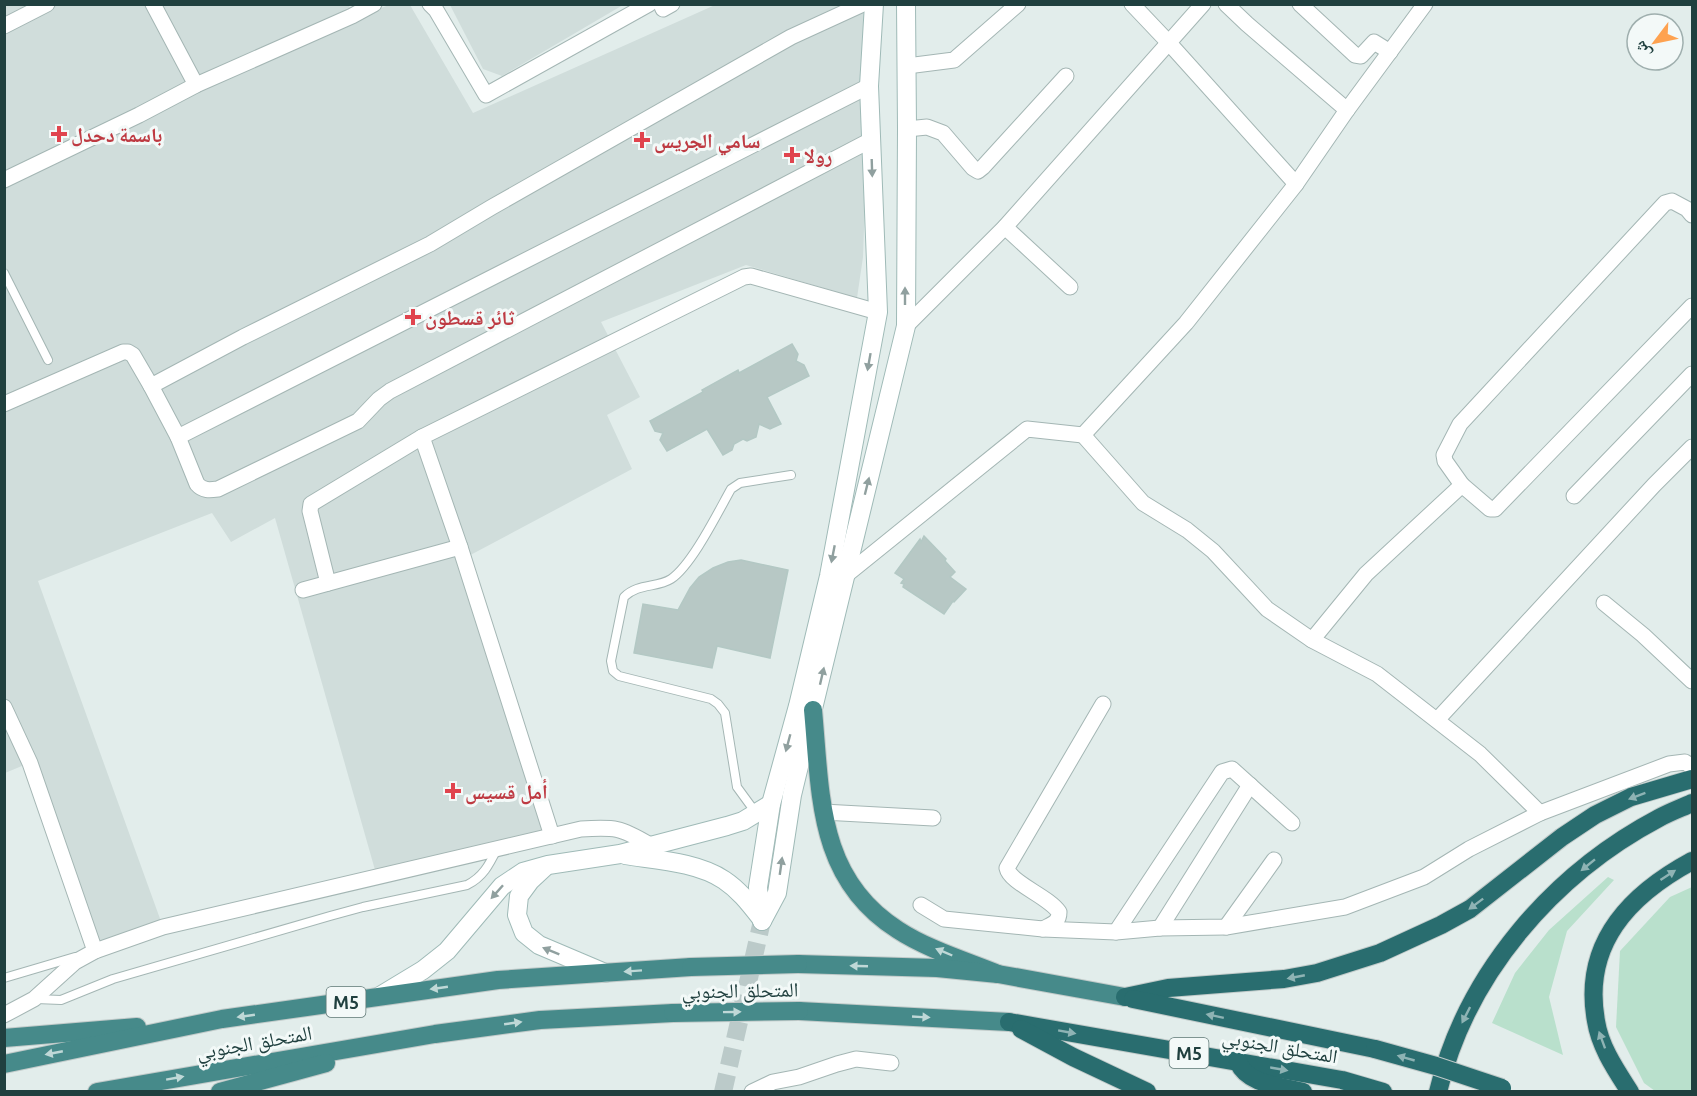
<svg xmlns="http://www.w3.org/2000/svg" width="1697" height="1096" font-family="Ubuntu,'Noto Naskh Arabic',sans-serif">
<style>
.built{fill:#d0dddb}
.green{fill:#b9e0cc}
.building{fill:#b7c8c5;stroke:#b3c8c4;stroke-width:1.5}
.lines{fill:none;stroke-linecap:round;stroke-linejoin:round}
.secondary-tunnel{stroke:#bbcac9;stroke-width:18;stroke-dasharray:18 9;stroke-linecap:butt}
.service-casing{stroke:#a4b6b4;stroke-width:10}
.minor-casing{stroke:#a4b6b4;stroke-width:17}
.secondary-casing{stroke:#9fbab7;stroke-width:20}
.trunk-casing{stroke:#c1cac9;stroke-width:20}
.motorway-casing{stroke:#c1cac9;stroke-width:20}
.service{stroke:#fff;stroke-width:8}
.minor{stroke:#fff;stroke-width:15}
.secondary{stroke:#fff;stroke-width:18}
.trunk{stroke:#468a8a;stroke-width:18}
.motorway{stroke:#296d6f;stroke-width:18}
.trunk-bridge-casing{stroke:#c1cac9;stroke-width:20;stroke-linecap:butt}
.motorway-bridge-casing{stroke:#c1cac9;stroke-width:20;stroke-linecap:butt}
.trunk-bridge{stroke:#468a8a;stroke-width:18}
.motorway-bridge{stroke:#296d6f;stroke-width:18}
.oneway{fill:#90a09f}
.oneway2{fill:#8eb3b4}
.oneway3{fill:#bfd8d7}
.health-dot{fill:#e0444e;stroke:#f3f9f8;stroke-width:2}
.labels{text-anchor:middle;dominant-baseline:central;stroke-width:6;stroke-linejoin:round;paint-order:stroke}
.shield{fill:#f3f9f8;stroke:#5f7876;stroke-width:1.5}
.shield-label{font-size:18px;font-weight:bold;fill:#20403f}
.health-label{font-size:20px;font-weight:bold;fill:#be3a42;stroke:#f3f9f8;text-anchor:start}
.street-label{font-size:20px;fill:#20403f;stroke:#f3f9f8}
</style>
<rect width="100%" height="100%" fill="#e2edeb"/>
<!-- built -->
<g class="built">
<path d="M 348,4 L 355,18 L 389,5 L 410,5 L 473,113 L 715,5 L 873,5 L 869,86 L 863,257 L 857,298 L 746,265 L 601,322 L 640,397 L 607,415 L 632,469 L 461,560 L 553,834 L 377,877 L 275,518 L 231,542 L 212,513 L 38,581 L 163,927 L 95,951 L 29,763 L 5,773 L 5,5 Z"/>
<path d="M 450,5 L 623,5 L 502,76 L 483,69 Z"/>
</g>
<!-- green -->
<g class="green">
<path d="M 1608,877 L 1614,880 L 1567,931 L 1549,997 L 1563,1055 L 1492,1023 L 1515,973 L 1549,930 Z"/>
<path d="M 1692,887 L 1692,1091 L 1655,1091 L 1644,1083 L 1616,1027 L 1620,951 L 1670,897 Z"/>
</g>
<!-- building -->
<g class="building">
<path d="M 792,344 L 798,354 L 796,361 L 804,365 L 809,376 L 767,397 L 781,424 L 770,429 L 759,424 L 756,437 L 747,441 L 743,439 L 734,444 L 732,450 L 723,455 L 707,429 L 667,451 L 660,440 L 663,433 L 655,431 L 650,421 L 703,392 L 702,390 L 738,370 L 739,373 Z"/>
<path d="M 924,536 L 946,559 L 945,561 L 955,572 L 950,577 L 966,589 L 954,602 L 953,601 L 944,614 L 903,587 L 904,584 L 901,583 L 904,579 L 895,573 L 920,539 L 921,542 Z"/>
<path d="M 741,560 L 788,570 L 770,658 L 717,646 L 712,668 L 634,653 L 643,604 L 678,610 L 690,588 L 699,577 L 713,568 L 728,562 Z"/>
</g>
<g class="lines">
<!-- secondary-tunnel -->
<path class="secondary-tunnel" d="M 723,1092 L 762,921"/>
<!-- service casing -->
<g class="service-casing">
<g id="service">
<path d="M 4,273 L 48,360"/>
<path d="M 756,813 L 737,787 L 725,713 L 718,704 L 711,699 L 619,676 L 613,671 L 611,661 L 624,597 C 638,583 657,588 671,579 C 692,565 718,512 731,489 L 740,483 L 791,475"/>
<path d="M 4,978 L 75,957"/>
<path d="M 36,999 L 61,1000 L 113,979 L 330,916 L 363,907 L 467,885 C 483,877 489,865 497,849"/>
</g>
</g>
<!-- minor casing -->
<g class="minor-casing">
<g id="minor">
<path d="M 153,4 L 196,85"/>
<path d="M 430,4 L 436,10 L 486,95 L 649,4"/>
<path d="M 661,4 L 663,9 L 672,4"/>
<path d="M 1132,4 L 1169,43 L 1296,184"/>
<path d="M 1226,4 L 1247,24 L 1347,110"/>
<path d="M 1300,4 L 1355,55 L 1361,56 L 1374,42 L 1390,52"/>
<path d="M 4,26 L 47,4"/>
<path d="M 907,66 L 954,60 L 1018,4"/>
<path d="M 907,129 L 927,127 L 943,133 L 973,168 L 978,171 L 983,167 L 1066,76"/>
<path d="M 4,180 L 139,115 L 196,85 L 352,16 L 374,4"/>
<path d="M 1005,227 L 1070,287"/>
<path d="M 906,326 L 1005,227 L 1203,4"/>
<path d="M 151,386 L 243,337 L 430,244 L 492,207 L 791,37 L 863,4"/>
<path d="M 4,404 L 123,352 L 128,352 L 133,355 L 151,386 L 178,437 L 869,86"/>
<path d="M 1083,435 L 1143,503 L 1187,530 L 1213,551 L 1267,609 L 1312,640 L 1377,674 L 1480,754 L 1540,813"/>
<path d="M 178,437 L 197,484 C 203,491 210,490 218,489 L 358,421 L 379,399 L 390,391 L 871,140"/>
<path d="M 1462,485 L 1445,461 L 1444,455 L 1460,424 L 1665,203 L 1672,201 L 1687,209 L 1692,215"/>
<path d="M 1574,496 L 1692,374"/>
<path d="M 845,576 L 1027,429 L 1083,435 L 1186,323 L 1296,184 L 1347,110 L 1425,4"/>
<path d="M 328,583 L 310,511 L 311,504 L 422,437"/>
<path d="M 303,590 L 460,547"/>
<path d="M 1604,603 L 1643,635 L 1692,681"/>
<path d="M 1312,640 L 1366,574 L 1462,485 L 1490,509 L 1495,509 L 1692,306"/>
<path d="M 4,707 L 30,763 L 95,951"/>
<path d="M 1437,720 L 1654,485 L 1692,447"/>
<path d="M 823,812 L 933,818"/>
<path d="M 552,836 L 460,547 L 422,437 L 744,277 L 751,276 L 878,312"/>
<path d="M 921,905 L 944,919 L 1043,929 L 1116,932 L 1160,928 L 1226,927 L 1345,907 L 1424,877 L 1469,849 L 1540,813 L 1669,764 L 1685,762 L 1692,767"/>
<path d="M 1226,927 L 1274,860"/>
<path d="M 1160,928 L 1250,785"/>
<path d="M 1043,929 C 1052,924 1059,923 1059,912 C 1048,896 1010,883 1007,868 L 1103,704"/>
<path d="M 1116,932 L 1222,772 L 1232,769 L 1292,823"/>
<path d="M 4,1015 L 34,999 L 75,962 L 95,951 L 163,927 L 581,829 C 615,827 620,827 650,845"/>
<path d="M 752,1092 L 773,1082 L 799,1077 L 837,1064 L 856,1059 L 891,1063"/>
</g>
</g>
<!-- secondary casing -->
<g class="secondary-casing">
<g id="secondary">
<path d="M 625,855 C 656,860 697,862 724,880 C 739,890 749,903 760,917"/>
<path d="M 544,868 L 530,881 L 519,896 L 517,915 L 524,933 L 539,945 L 605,973"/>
<path d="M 762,921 L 777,893 L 792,795 L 906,326 L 907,129 L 906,4"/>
<path d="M 762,921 L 759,904 L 758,887 L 771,804 L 798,706 L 829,576 L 878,312 L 869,86 L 874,4"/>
<path d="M 380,996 L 423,970 L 447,951 L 502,886 L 523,872 L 548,865 L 620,854 L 727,826 L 743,821 L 771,804"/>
</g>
</g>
<!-- trunk casing -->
<g class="trunk-casing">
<g id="trunk">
<path d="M 813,710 C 821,795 817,879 898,930 C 927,949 966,961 998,974"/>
<path d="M 798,964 L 937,968 L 998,974 L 1125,997"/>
<path d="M 799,1011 L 1009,1022"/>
<path d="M 4,1038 L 137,1027"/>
<path d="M 4,1064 L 222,1019 L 498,980 L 691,967"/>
<path d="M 97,1092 L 435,1034 L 540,1020 L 673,1013"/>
<path d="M 220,1092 L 326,1063"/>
</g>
</g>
<!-- motorway casing -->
<g class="motorway-casing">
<g id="motorway">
<path d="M 1125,997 L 1168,988 L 1284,979 L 1317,973 L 1380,953 L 1441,925 L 1470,909 L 1562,837 L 1595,815 L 1631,797 L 1692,779"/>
<path d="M 1133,999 L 1375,1049"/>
<path d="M 1009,1022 L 1342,1080 L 1383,1092"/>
<path d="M 1021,1029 L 1073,1057 L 1147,1092"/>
<path d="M 1238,1062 C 1248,1085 1281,1086 1303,1092"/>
<path d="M 1438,1092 C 1466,974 1553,874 1659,818 C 1670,812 1681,808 1692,803"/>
<path d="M 1630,1092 C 1616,1070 1600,1047 1596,1021 C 1582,944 1629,895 1692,861"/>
</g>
</g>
<!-- service -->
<use href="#service" class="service"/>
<!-- minor -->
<use href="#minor" class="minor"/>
<!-- secondary -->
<use href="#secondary" class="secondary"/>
<!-- trunk -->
<use href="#trunk" class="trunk"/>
<!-- motorway -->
<use href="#motorway" class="motorway"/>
<!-- trunk-bridge casing -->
<g class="trunk-bridge-casing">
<g id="trunk-bridge">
<path d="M 691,967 L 798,964"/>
<path d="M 673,1013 L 799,1011"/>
</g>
</g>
<!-- motorway-bridge casing -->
<g class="motorway-bridge-casing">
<path id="motorway-bridge" d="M 1375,1049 L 1436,1066 L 1502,1088"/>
</g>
<!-- trunk-bridge -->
<use href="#trunk-bridge" class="trunk-bridge"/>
<!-- motorway-bridge -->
<use href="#motorway-bridge" class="motorway-bridge"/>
</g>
<!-- one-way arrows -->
<defs><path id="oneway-solid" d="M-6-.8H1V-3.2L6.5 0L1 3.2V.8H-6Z" transform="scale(1.5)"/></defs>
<g class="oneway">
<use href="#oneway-solid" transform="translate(872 168) rotate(88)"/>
<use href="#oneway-solid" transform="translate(905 296) rotate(-90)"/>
<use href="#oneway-solid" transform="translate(869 362) rotate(100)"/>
<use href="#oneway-solid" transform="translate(867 486) rotate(-76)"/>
<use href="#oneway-solid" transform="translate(833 554) rotate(101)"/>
<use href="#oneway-solid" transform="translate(822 676) rotate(-77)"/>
<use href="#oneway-solid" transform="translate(788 743) rotate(105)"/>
<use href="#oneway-solid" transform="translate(781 866) rotate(-82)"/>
<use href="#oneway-solid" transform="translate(497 892) rotate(132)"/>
<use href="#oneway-solid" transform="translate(551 951) rotate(-158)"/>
</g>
<g class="oneway2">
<use href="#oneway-solid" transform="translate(1637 796) rotate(159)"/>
<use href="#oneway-solid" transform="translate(1588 865) rotate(141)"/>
<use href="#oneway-solid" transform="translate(1668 875) rotate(-33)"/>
<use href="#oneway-solid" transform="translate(1476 904) rotate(143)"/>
<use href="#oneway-solid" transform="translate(1296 977) rotate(169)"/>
<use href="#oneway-solid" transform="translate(1466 1015) rotate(117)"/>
<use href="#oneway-solid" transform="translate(1215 1016) rotate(-168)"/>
<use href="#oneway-solid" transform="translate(1067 1032) rotate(10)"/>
<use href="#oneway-solid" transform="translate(1602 1040) rotate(-110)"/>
<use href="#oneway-solid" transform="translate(1406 1058) rotate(-164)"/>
<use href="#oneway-solid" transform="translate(1279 1069) rotate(10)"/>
</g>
<g class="oneway3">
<use href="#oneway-solid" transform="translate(944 952) rotate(-157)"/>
<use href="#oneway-solid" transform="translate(859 966) rotate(-178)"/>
<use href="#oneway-solid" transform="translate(633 971) rotate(176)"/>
<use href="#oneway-solid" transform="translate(439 988) rotate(172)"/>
<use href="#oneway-solid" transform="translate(732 1012) rotate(-1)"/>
<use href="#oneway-solid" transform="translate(246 1016) rotate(172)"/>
<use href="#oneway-solid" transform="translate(921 1017) rotate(3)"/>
<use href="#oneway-solid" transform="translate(513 1023) rotate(-8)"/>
<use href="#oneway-solid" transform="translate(54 1053) rotate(169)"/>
<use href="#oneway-solid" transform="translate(175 1078) rotate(-10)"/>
</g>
<!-- markers -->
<g class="health-dot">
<path d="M56 125h6v6h6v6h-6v6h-6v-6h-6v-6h6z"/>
<path d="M639 131h6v6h6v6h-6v6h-6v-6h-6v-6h6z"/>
<path d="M789 146h6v6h6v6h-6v6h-6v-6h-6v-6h6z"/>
<path d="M410 308h6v6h6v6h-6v6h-6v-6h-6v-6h6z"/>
<path d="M450 782h6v6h6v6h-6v6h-6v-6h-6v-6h6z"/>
</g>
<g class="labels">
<!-- shield labels -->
<g class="shield">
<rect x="326.5" y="987" width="39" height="30" rx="4.5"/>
<rect x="1169.5" y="1038" width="39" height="30" rx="4.5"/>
</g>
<g class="shield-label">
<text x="346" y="1002">M5</text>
<text x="1189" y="1053">M5</text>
</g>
<!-- health labels -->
<g class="health-label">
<text x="71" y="134">باسمة دحدل</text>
<text x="654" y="140">سامي الجريس</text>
<text x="804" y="155">رولا</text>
<text x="425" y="317">ثائر قسطون</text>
<text x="465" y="791">أمل قسيس</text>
</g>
<!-- street labels -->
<g class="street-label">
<text transform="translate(740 990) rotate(-1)">المتحلق الجنوبي</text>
<text transform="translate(254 1042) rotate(-10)">المتحلق الجنوبي</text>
<text transform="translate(1280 1046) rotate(10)">المتحلق الجنوبي</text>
</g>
</g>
<!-- border -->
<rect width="1697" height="1096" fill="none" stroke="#20403f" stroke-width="12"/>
<!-- north arrow -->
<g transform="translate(1655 42) rotate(238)"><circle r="28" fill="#f3f9f8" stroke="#9fafae" stroke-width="1.5"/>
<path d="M0-4.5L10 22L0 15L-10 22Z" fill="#fea250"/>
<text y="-9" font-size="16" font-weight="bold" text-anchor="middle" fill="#20403f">ش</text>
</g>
</svg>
